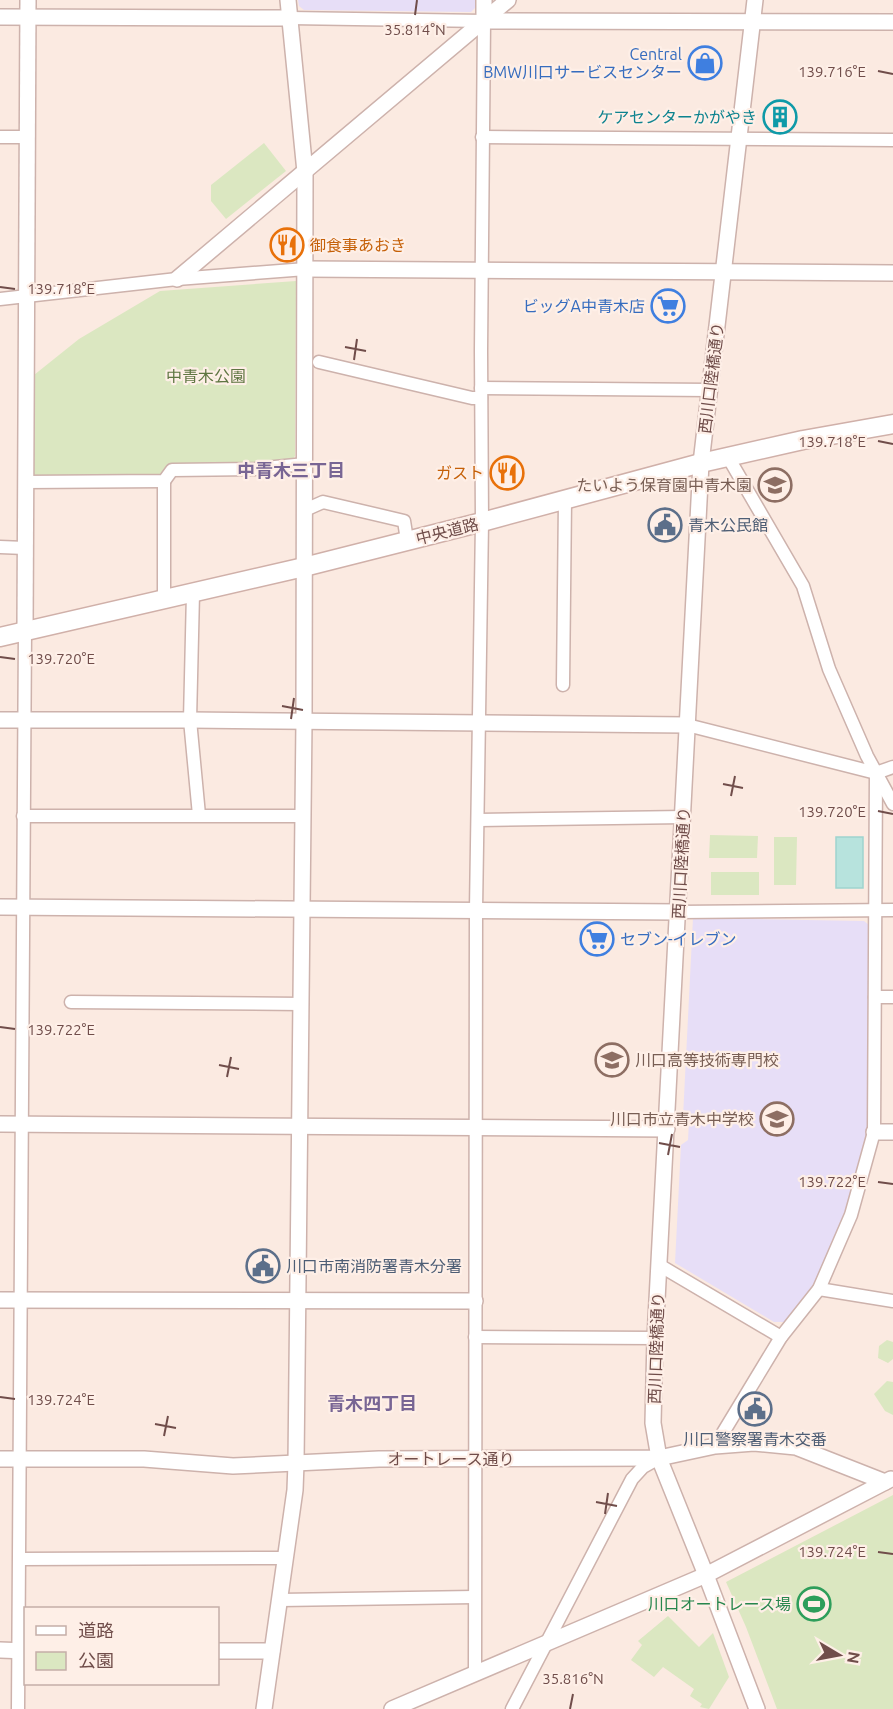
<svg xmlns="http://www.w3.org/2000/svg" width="893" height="1709" font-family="Ubuntu,'Noto Sans JP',sans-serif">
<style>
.education{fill:#e7def7}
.green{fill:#dbe7c1}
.water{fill:#b7e3dd;stroke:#9ed4ce;stroke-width:1.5}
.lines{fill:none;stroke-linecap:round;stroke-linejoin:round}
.minor-casing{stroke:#cdb2ac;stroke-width:15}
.tertiary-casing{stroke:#cdb2ac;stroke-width:18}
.secondary-casing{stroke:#d0b0a9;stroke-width:21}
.minor{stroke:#fff;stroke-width:12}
.tertiary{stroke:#fff;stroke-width:15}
.secondary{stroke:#fff;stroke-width:18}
.ticks{fill:none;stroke:#704d4a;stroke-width:2}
.labels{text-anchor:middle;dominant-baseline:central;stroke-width:4.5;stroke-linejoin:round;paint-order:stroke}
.shop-label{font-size:16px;fill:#366cbe;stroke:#feefe7;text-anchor:end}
.culture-label{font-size:16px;fill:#0d838f;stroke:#feefe7;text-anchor:end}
.food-label{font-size:16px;fill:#c56008;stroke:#feefe7;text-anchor:start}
.park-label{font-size:16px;fill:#5f7642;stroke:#feefe7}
.street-label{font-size:16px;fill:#704d4a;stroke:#feefe7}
.education-label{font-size:16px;fill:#785e54;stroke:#feefe7;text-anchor:end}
.service-label{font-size:16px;fill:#4e5e75;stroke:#feefe7;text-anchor:start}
.leisure-label{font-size:16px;fill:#27864d;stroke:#feefe7;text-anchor:end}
.neighbourhood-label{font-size:18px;font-weight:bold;fill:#786594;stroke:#feefe7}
.ticks-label{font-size:15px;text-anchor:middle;fill:#704d4a;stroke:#feefe7;stroke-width:4.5;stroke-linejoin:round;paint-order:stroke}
</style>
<rect width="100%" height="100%" fill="#fbeae1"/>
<!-- education -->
<g class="education">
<path d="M 298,0 L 477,0 L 477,6 L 471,12 L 304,10 L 299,6 Z"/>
<path d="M 693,918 L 864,921 L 869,925 L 868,1128 L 865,1140 L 843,1217 L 825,1261 L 813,1285 L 784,1322 L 774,1322 L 675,1263 L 681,1145 L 688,1140 L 689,1121 L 683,1117 Z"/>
</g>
<!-- green -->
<g class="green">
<path d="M 264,143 L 286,171 L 226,219 L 211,201 L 211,185 Z"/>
<path d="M 296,281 L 295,456 L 291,461 L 168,465 L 158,476 L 38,477 L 31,473 L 34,375 L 79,339 L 160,291 Z"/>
<path d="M 710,835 L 758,836 L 757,858 L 709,858 Z"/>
<path d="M 774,837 L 797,837 L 796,885 L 774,885 Z"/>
<rect x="711" y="872" width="48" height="23"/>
<path d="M 887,1340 L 893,1342 L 893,1359 L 888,1363 L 878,1358 L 879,1346 Z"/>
<path d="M 887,1381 L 893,1382 L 893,1415 L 885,1411 L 874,1394 Z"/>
<path d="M 893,1495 L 893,1709 L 777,1709 L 746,1627 L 726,1582 Z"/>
<path d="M 668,1616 L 699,1647 L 713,1633 L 729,1677 L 709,1709 L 700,1707 L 702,1704 L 690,1696 L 694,1689 L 663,1667 L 654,1677 L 631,1660 L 642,1645 L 638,1641 Z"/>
</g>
<!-- water -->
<rect class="water" x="836" y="837" width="27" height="51"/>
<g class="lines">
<!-- minor casing -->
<g class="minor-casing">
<g id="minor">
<path d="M 290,18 L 484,21 L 481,351 L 482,522 L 476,910 L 475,1674"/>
<path d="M 0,137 L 27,137"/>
<path d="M 482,137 L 893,140"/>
<path d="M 0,299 L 177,279 L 306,269"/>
<path d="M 319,362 L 472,398 L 481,398"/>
<path d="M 481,388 L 710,390"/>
<path d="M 728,457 L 803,586 L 829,669 L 867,756 L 893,804"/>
<path d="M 25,482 L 164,481 L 172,470 L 255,469 L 305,464"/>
<path d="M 305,510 L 323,502 L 404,521 L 407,540"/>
<path d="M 0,547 L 25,548"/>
<path d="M 193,593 L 190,720 L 199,815"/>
<path d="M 164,600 L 164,481"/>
<path d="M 563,685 L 565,500"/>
<path d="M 687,725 L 876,773 L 893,767"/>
<path d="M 23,816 L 303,816"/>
<path d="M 479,820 L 684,817"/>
<path d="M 679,912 L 893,910"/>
<path d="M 875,997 L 893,997"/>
<path d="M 71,1002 L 302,1004"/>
<path d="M 659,1265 L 781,1337"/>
<path d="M 819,1289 L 893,1301"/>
<path d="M 475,1337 L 655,1338"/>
<path d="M 715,1446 L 781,1337 L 819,1289 L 851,1215 L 874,1132 L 876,773"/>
<path d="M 20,1559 L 285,1558"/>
<path d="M 280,1600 L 474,1597"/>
<path d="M 18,1709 L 25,631"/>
<path d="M 512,1709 L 632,1479 L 643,1467 L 659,1458"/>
</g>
</g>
<!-- tertiary casing -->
<g class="tertiary-casing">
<g id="tertiary">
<path d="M 484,0 L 484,21 L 893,22"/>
<path d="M 755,0 L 701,463 L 655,1338 L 653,1423 L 659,1458 L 706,1575 L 757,1709"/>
<path d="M 0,17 L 290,18"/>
<path d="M 306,269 L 893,273"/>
<path d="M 177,279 L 508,0"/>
<path d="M 25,631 L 28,0"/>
<path d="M 0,720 L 190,720 L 687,725"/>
<path d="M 0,907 L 679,912"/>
<path d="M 0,1124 L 667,1129"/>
<path d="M 874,1132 L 893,1132"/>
<path d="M 0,1300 L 475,1301"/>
<path d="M 0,1459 L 144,1459 L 233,1466 L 379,1459 L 659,1458 L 715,1446 L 754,1443 L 796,1447 L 885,1482"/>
<path d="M 0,1650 L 26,1651"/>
<path d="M 218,1651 L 272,1651"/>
<path d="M 264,1709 L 295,1490 L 296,1463 L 304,721 L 305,172 L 288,0"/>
<path d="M 392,1709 L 706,1575 L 891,1479"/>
</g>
</g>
<!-- secondary casing -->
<g class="secondary-casing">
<path id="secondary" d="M 0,637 L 304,567 L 482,522 L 701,463 L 803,440 L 893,424"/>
</g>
<!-- minor -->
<use href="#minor" class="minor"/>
<!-- tertiary -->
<use href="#tertiary" class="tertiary"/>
<!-- secondary -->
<use href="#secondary" class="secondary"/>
</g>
<!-- ticks -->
<path class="ticks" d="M 415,15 L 417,0M 878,71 L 893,74M 0,287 L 15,289M 345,347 L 366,351M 354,360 L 357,339M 878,441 L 893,444M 0,657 L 15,659M 282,706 L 303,710M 291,719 L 294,698M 723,784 L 743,788M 731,796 L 735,776M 878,811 L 893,814M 0,1027 L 15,1029M 219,1065 L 239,1069M 227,1077 L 231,1057M 659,1143 L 680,1147M 668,1155 L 672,1134M 878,1182 L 893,1184M 0,1397 L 15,1399M 155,1424 L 176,1428M 164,1436 L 168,1416M 596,1502 L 617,1506M 605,1514 L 608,1493M 878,1552 L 893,1554M 570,1709 L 573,1694"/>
<!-- icons -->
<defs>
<g id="shop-ring" transform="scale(1.725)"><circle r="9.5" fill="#feefe7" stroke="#3f7fe0" stroke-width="1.5"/><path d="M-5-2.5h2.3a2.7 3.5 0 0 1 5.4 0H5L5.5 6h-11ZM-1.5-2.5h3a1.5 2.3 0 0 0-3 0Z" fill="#3f7fe0"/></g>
<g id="building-ring" transform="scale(1.725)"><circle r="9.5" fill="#feefe7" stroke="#0f9aa8" stroke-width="1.5"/><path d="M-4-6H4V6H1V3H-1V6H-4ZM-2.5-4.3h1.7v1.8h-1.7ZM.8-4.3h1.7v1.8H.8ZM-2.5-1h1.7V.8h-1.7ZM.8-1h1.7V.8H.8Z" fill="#0f9aa8"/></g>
<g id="restaurant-ring" transform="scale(1.725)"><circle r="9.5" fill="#feefe7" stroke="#e8710a" stroke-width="1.5"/><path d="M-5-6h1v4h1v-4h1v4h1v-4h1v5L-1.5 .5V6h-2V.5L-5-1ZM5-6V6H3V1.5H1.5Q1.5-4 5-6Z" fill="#e8710a"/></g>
<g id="supermarket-ring" transform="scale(1.725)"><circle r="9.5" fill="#feefe7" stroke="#3f7fe0" stroke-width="1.5"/><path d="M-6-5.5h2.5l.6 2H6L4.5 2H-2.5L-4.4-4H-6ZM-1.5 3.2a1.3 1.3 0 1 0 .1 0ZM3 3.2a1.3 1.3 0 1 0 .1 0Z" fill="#3f7fe0"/></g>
<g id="school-ring" transform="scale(1.725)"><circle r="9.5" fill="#feefe7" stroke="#8d6e63" stroke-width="1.5"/><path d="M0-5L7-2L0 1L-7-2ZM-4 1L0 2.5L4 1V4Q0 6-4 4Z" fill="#8d6e63"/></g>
<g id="civic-ring" transform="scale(1.725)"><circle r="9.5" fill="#feefe7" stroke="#5c6f8a" stroke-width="1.5"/><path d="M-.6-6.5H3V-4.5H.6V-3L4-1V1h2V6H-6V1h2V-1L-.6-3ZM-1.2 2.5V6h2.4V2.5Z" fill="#5c6f8a"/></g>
<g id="university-ring" transform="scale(1.725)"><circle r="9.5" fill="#feefe7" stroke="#8d6e63" stroke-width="1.5"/><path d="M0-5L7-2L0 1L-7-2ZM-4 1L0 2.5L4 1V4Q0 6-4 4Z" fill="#8d6e63"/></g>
<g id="stadium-ring" transform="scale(1.725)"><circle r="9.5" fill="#feefe7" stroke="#2e9e5b" stroke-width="1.5"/><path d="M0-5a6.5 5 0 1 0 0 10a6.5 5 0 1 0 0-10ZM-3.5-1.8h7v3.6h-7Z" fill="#2e9e5b"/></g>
</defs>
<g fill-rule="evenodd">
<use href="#shop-ring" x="705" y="63"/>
<use href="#building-ring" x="780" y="117"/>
<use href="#restaurant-ring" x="287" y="245"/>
<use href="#supermarket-ring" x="668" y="306"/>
<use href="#restaurant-ring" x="507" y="473"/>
<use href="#school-ring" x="775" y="485"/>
<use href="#civic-ring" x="665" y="525"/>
<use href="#supermarket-ring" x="597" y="939"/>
<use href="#university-ring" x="612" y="1060"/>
<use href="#school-ring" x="777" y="1119"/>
<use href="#civic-ring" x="263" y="1266"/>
<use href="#civic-ring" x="755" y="1409"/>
<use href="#stadium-ring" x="814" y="1604"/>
</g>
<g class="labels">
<!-- shop labels -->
<g class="shop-label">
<text x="682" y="54">Central<tspan x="682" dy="18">BMW川口サービスセンター</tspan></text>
<text x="645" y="306">ビッグA中青木店</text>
<text x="620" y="939" text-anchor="start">セブン-イレブン</text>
</g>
<!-- culture labels -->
<g class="culture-label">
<text x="757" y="117">ケアセンターかがやき</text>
</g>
<!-- food labels -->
<g class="food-label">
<text x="310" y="245">御食事あおき</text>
<text x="484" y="473" text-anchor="end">ガスト</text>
</g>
<!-- park labels -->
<g class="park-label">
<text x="206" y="376">中青木公園</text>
</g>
<!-- street labels -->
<g class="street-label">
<text transform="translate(711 378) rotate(-83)">西川口陸橋通り</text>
<text transform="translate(447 531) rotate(-14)">中央道路</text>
<text transform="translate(681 863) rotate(-87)">西川口陸橋通り</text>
<text transform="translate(656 1348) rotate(-88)">西川口陸橋通り</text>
<text x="451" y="1459">オートレース通り</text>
</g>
<!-- education labels -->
<g class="education-label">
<text x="752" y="485">たいよう保育園中青木園</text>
<text x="635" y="1060" text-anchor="start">川口高等技術専門校</text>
<text x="754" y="1119">川口市立青木中学校</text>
</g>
<!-- service labels -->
<g class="service-label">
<text x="688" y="525">青木公民館</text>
<text x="286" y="1266">川口市南消防署青木分署</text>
<text x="755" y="1439" text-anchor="middle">川口警察署青木交番</text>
</g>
<!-- leisure labels -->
<g class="leisure-label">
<text x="791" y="1604">川口オートレース場</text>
</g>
<!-- neighbourhood labels -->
<g class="neighbourhood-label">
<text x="291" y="470">中青木三丁目</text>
<text x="372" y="1403">青木四丁目</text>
</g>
</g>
<g class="ticks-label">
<text x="415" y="35">35.814°N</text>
<text x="832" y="77">139.716°E</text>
<text x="61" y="294">139.718°E</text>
<text x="832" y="447">139.718°E</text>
<text x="61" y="664">139.720°E</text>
<text x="832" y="817">139.720°E</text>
<text x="61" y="1035">139.722°E</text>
<text x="832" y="1187">139.722°E</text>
<text x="61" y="1405">139.724°E</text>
<text x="832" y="1557">139.724°E</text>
<text x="573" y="1684">35.816°N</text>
</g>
<!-- legend -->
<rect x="24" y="1607" width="195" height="78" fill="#feefe7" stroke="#c5aea8" stroke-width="1.5"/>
<rect x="36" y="1626" width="30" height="9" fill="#ffffff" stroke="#c5aea8" stroke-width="1.5"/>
<text x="78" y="1637" font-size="18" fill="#704d4a">道路</text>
<rect x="36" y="1652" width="30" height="18" fill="#dbe7c1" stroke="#c5aea8" stroke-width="1.5"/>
<text x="78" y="1667" font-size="18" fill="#704d4a">公園</text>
<!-- north arrow -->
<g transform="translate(839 1655) rotate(100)" stroke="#feefe7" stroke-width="4.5" paint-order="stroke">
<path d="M0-4.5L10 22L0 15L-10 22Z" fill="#704d4a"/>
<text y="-9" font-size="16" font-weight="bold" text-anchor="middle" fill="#704d4a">N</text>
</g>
</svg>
